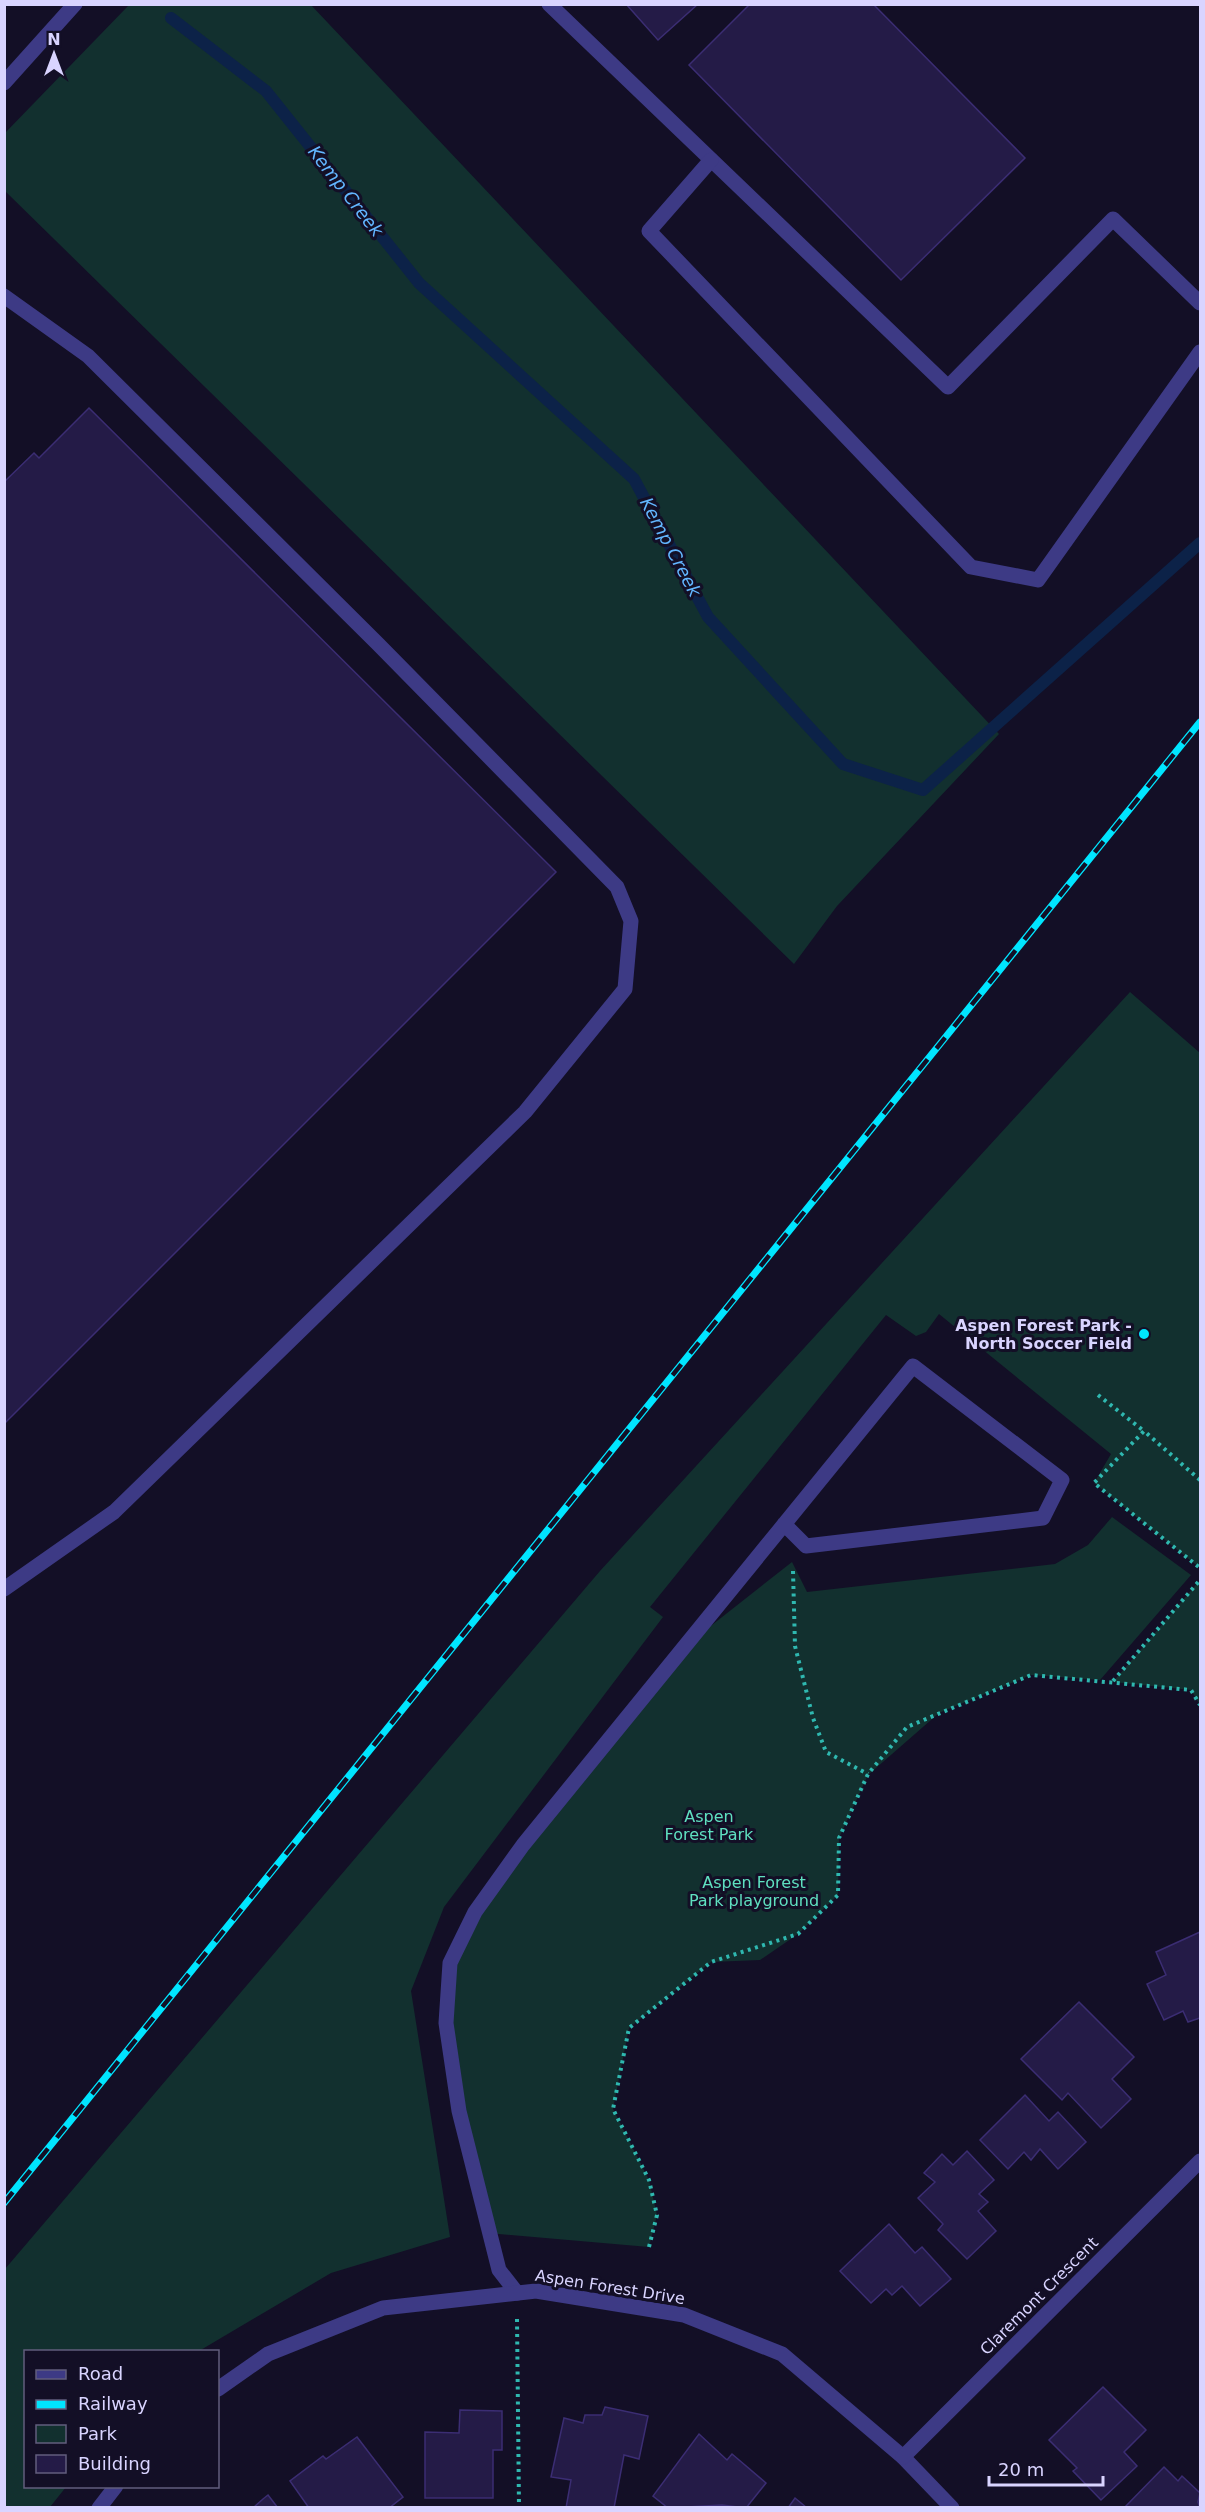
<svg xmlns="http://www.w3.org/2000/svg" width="1205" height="2512" font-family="'DejaVu Sans',sans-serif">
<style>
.green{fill:#12302f}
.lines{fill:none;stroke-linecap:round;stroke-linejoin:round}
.stream{stroke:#0c2248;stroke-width:12}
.building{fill:#241b47;stroke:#3b2d73;stroke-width:1.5}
.path{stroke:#2fb8b0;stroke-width:4;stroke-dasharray:3 4.5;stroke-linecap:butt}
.minor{stroke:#3d3a85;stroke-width:15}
.rail-casing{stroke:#00e5ff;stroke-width:7}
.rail{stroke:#130f26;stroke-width:4.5;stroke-dasharray:14;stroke-linecap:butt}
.poi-dot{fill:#00e5ff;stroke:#130f26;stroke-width:2}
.labels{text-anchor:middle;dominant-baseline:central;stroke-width:6;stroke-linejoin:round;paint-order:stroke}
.poi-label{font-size:16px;font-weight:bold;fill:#d9d4ff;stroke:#130f26;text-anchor:end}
.park-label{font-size:16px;fill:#5fe0c0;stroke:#130f26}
.street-label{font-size:16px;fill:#d9d4ff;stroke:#130f26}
.water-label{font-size:18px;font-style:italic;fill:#62b6ff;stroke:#130f26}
</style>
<rect width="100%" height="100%" fill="#130f26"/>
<!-- green -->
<g class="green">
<path d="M 129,5 L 311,5 L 999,734 L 837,906 L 794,964 L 5,191 L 5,133 Z"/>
<path d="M 1130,992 L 1200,1053 L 1200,1568 L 1094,1483 L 1111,1454 L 939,1314 L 926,1332 L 916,1336 L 886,1315 L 650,1607 L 663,1617 L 444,1907 L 411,1991 L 450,2237 L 331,2273 L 199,2351 L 26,2352 L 26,2486 L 66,2487 L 50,2507 L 5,2507 L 5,2269 L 600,1571 Z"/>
<path d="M 1112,1517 L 1191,1575 L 1100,1680 L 1031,1675 L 939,1713 L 868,1775 L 839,1838 L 838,1895 L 798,1934 L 760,1960 L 711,1962 L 629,2028 L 613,2109 L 649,2180 L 657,2215 L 649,2247 L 488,2233 L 446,2023 L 450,1963 L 475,1912 L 698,1636 L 792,1562 L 807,1592 L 1055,1564 L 1088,1545 Z"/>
<path d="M 1200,1580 L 1200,1705 L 1191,1690 L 1113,1682 Z"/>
</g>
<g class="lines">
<!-- stream -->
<path class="stream" d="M 171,18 L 266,91 L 419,283 L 634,479 L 708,617 L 843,764 L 923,790 L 1200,543"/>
</g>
<!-- building -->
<g class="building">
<path d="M 626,4 L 698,4 L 658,40 Z"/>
<path d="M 750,4 L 873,4 L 1025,158 L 901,280 L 689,65 Z"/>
<path d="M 89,408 L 556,872 L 4,1424 L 4,482 L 34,453 L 39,458 Z"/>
<path d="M 1200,1932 L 1200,2018 L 1188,2022 L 1183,2011 L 1164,2020 L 1147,1984 L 1166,1975 L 1156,1952 Z"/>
<path d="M 1079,2002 L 1134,2057 L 1112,2079 L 1131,2099 L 1101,2128 L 1068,2093 L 1062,2100 L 1021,2059 Z"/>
<path d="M 1025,2095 L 1049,2121 L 1058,2112 L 1086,2142 L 1058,2169 L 1040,2149 L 1031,2160 L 1024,2152 L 1008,2169 L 980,2140 Z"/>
<path d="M 967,2151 L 994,2180 L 979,2194 L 988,2202 L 978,2211 L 996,2231 L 967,2259 L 938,2230 L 943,2224 L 918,2198 L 935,2182 L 924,2173 L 942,2154 L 953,2165 Z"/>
<path d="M 889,2224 L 915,2253 L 922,2247 L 951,2279 L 920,2306 L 902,2286 L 892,2295 L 886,2289 L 871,2303 L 840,2271 Z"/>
<path d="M 1103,2387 L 1146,2430 L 1124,2452 L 1137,2466 L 1101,2500 L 1073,2471 L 1077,2468 L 1049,2440 Z"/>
<path d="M 605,2407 L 648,2416 L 639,2459 L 624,2455 L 614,2508 L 566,2508 L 571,2480 L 551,2477 L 564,2418 L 583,2423 L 585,2415 L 602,2415 Z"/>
<path d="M 460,2410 L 502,2411 L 502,2450 L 493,2450 L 493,2498 L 425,2498 L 425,2432 L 459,2433 Z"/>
<path d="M 699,2434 L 727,2460 L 732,2454 L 766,2483 L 746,2508 L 722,2505 L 668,2508 L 653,2496 Z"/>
<path d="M 357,2437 L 403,2497 L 389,2508 L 309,2508 L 290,2481 L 323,2456 L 326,2459 Z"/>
<path d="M 1164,2467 L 1178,2481 L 1182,2476 L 1200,2493 L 1198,2502 L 1200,2508 L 1124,2508 Z"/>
<path d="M 268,2495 L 278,2508 L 253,2508 L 263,2499 Z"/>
<path d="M 795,2498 L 807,2508 L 788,2508 Z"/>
</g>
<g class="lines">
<!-- path -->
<g class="path">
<path d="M 1098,1395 L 1144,1431"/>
<path d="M 1200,1480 L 1144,1431 L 1094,1483 L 1200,1568"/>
<path d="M 793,1571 L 795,1646 L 813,1718 L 826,1752 L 868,1774"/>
<path d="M 1113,1681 L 1200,1580"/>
<path d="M 649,2247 L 657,2215 L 649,2180 L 613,2109 L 629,2028 L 711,1962 L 798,1934 L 838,1895 L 839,1838 L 868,1774 L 907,1727 L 1031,1675 L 1191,1690 L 1200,1705"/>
<path d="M 517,2319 L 519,2508"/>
</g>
<!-- minor -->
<g class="minor">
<path d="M 549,4 L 948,387 L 1113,219 L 1200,303"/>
<path d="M 4,83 L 75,4"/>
<path d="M 711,160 L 649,231 L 971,567 L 1038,580 L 1200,352"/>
<path d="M 4,296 L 88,356 L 378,644 L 617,887 L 631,921 L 625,989 L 525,1112 L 114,1512 L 4,1589"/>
<path d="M 517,2293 L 499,2270 L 459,2111 L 446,2023 L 450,1963 L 475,1912 L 523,1845 L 913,1366 L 1062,1480 L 1043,1518 L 806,1546 L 784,1524"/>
<path d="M 218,2389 L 268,2354 L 383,2308 L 536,2291 L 684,2315 L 782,2354 L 903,2457 L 952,2508"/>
<path d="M 903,2457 L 1200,2161"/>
<path d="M 99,2508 L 116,2486"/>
</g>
<!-- rail casing -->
<g class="rail-casing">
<path id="rail" d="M 4,2203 L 1200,722"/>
</g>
<!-- rail -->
<use href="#rail" class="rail"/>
</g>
<!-- markers -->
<circle class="poi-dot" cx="1144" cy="1334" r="6"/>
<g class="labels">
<!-- poi labels -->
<g class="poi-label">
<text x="1132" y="1325">Aspen Forest Park -<tspan x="1132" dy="18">North Soccer Field</tspan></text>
</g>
<!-- park labels -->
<g class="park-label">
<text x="709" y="1816">Aspen<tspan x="709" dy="18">Forest Park</tspan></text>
<text x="754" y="1882">Aspen Forest<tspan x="754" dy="18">Park playground</tspan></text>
</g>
<!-- street labels -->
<g class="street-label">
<text transform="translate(610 2287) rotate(9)">Aspen Forest Drive</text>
<text transform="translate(1039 2296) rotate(-45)">Claremont Crescent</text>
</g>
<!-- water labels -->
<g class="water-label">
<text transform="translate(346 191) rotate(52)">Kemp Creek</text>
<text transform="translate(671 547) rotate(62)">Kemp Creek</text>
</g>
</g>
<!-- border -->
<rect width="1205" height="2512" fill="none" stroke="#d9d4ff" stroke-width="12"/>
<!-- legend -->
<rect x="24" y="2350" width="195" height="138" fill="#130f26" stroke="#625e7d" stroke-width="1.5"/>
<rect x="36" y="2370" width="30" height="9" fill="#3d3a85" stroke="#625e7d" stroke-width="1.5"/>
<text x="78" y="2380" font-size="18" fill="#d9d4ff">Road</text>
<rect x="36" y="2400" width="30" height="9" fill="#00e5ff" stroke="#625e7d" stroke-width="1.5"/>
<text x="78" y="2410" font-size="18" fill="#d9d4ff">Railway</text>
<rect x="36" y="2425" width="30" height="18" fill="#12302f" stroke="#625e7d" stroke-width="1.5"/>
<text x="78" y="2440" font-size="18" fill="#d9d4ff">Park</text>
<rect x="36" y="2455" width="30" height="18" fill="#241b47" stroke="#625e7d" stroke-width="1.5"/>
<text x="78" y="2470" font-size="18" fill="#d9d4ff">Building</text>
<!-- north arrow -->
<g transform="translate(54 54)" stroke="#130f26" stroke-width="4.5" paint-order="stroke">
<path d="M0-4.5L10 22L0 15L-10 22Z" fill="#d9d4ff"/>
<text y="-9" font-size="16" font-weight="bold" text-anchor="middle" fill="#d9d4ff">N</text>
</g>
<!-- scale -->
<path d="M989 2476v9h114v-9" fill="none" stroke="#d9d4ff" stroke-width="3"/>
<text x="998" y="2476" font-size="18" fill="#d9d4ff" stroke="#130f26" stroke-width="4.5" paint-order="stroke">20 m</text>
</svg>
